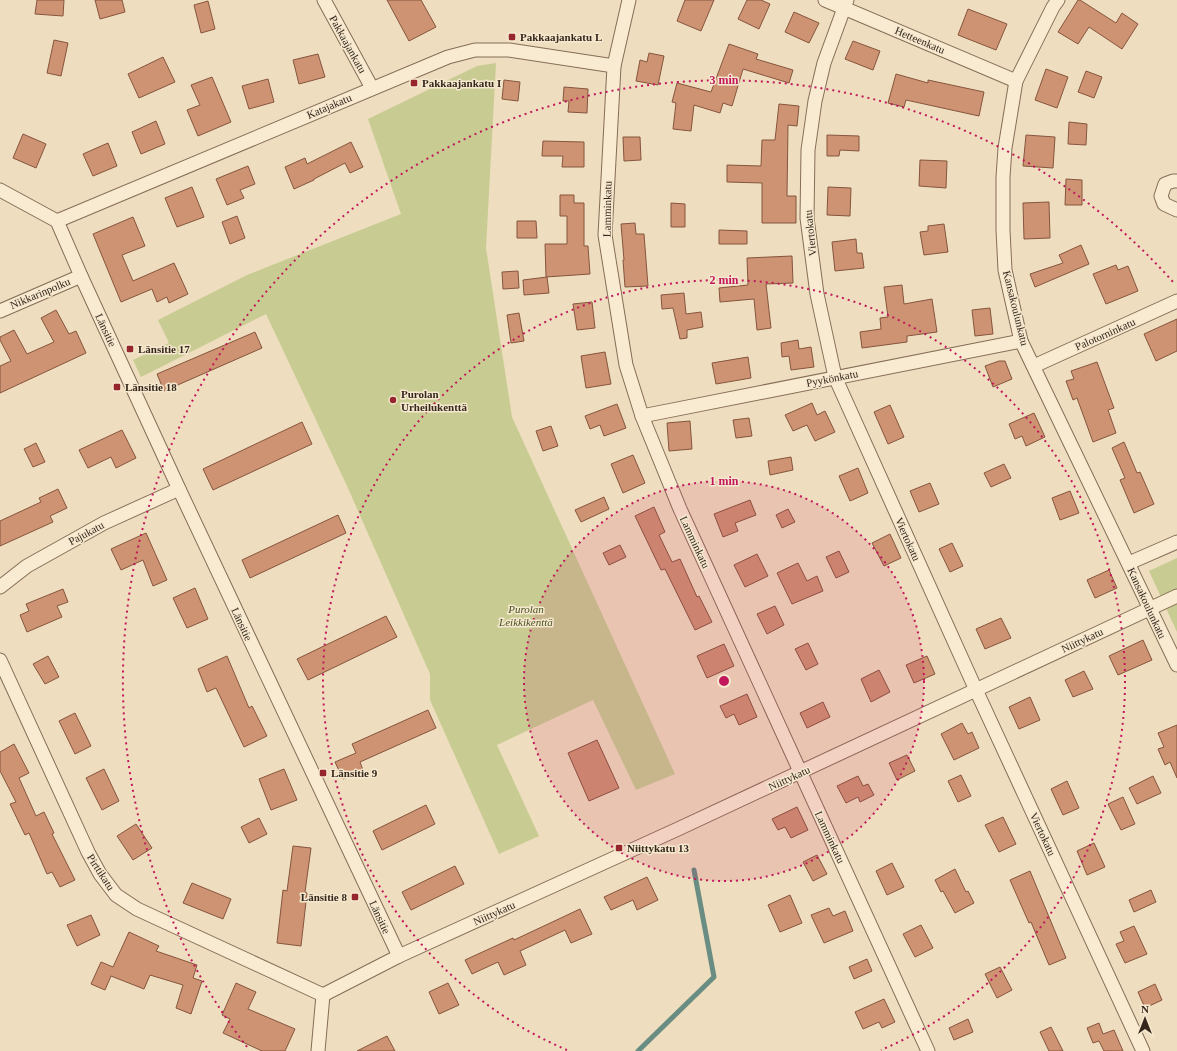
<svg xmlns="http://www.w3.org/2000/svg" width="1177" height="1051" font-family="Georgia,serif">
<style>
.green{fill:#c8cc92}
.lines{fill:none;stroke-linecap:round;stroke-linejoin:round}
.stream{stroke:#698d82;stroke-width:5}
.building{fill:#cd9373;stroke:#86553d}
.street-casing{stroke:#866d57;stroke-width:15}
.street{stroke:#f9ebd1;stroke-width:13}
.ring{fill:none;stroke:#c2185b;stroke-width:2;stroke-dasharray:2 4}
.poi-dot{fill:#96262e;stroke:#f5e8ce;stroke-width:1.5}
.labels{text-anchor:middle;dominant-baseline:central;stroke-width:3;stroke-linejoin:round;paint-order:stroke}
.poi-label{font-size:11px;font-weight:bold;fill:#35271c;stroke:#f5e8ce;text-anchor:start}
.street-label{font-size:11px;fill:#35271c;stroke:#f5e8ce}
.park-label{font-size:11px;font-style:italic;fill:#495222;stroke:#f5e8ce}
.centre{fill:#c2185b;stroke:#f5e8ce;stroke-width:2}
.ring-label{font-size:12px;text-anchor:middle;font-weight:bold;fill:#c2185b;stroke:#f5e8ce;stroke-width:3;stroke-linejoin:round;paint-order:stroke}
</style>
<rect width="100%" height="100%" fill="#eeddbe"/>
<!-- green -->
<g class="green">
<path d="M 496,63 L 486,248 L 512,417 L 675,774 L 636,790 L 593,700 L 497,745 L 539,836 L 499,854 L 430,700 L 430,674 L 347,486 L 266,314 L 141,377 L 133,360 L 169,343 L 158,320 L 247,275 L 401,214 L 368,119 L 477,66 Z"/>
<path d="M 1177,558 L 1177,632 L 1149,571 Z"/>
</g>
<g class="lines">
<!-- stream -->
<path class="stream" d="M 638,1051 L 714,977 L 694,870"/>
</g>
<!-- building -->
<g class="building">
<path d="M 37,0 L 64,0 L 63,16 L 35,14 Z"/>
<path d="M 95,0 L 122,0 L 125,12 L 100,19 Z"/>
<path d="M 387,0 L 421,0 L 436,27 L 409,41 Z"/>
<path d="M 685,0 L 714,0 L 701,31 L 677,21 Z"/>
<path d="M 747,0 L 761,0 L 770,4 L 759,29 L 738,19 Z"/>
<path d="M 1078,0 L 1080,0 L 1116,23 L 1122,13 L 1138,24 L 1122,49 L 1089,27 L 1078,44 L 1058,32 Z"/>
<path d="M 208,1 L 215,29 L 201,33 L 194,5 Z"/>
<path d="M 968,9 L 1007,24 L 996,50 L 958,35 Z"/>
<path d="M 794,12 L 819,23 L 809,43 L 785,32 Z"/>
<path d="M 54,40 L 68,43 L 61,76 L 47,73 Z"/>
<path d="M 853,41 L 880,51 L 873,70 L 845,59 Z"/>
<path d="M 729,44 L 758,54 L 756,59 L 793,70 L 789,83 L 743,69 L 732,106 L 723,103 L 720,113 L 694,105 L 691,131 L 673,129 L 676,103 L 672,102 L 677,83 L 711,92 Z"/>
<path d="M 649,53 L 664,56 L 658,85 L 636,81 L 640,60 L 647,62 Z"/>
<path d="M 318,54 L 325,77 L 299,84 L 293,60 Z"/>
<path d="M 163,57 L 175,82 L 139,98 L 128,74 Z"/>
<path d="M 1046,69 L 1068,77 L 1057,108 L 1035,100 Z"/>
<path d="M 1086,71 L 1102,77 L 1094,98 L 1078,92 Z"/>
<path d="M 896,74 L 928,83 L 928,80 L 984,92 L 979,116 L 906,100 L 904,107 L 888,103 Z"/>
<path d="M 212,77 L 231,122 L 198,136 L 187,110 L 200,105 L 191,85 Z"/>
<path d="M 268,79 L 274,102 L 249,109 L 242,86 Z"/>
<path d="M 504,80 L 520,82 L 518,101 L 502,99 Z"/>
<path d="M 564,87 L 588,89 L 587,113 L 568,112 L 569,101 L 563,101 Z"/>
<path d="M 779,104 L 799,106 L 797,126 L 788,125 L 787,196 L 796,196 L 796,223 L 762,223 L 762,183 L 727,182 L 727,165 L 761,166 L 762,140 L 775,140 Z"/>
<path d="M 156,121 L 165,144 L 141,154 L 132,132 Z"/>
<path d="M 1069,122 L 1087,124 L 1086,145 L 1068,144 Z"/>
<path d="M 23,134 L 46,144 L 36,168 L 13,158 Z"/>
<path d="M 827,135 L 859,136 L 859,151 L 840,150 L 839,156 L 827,156 Z"/>
<path d="M 1026,135 L 1055,137 L 1053,168 L 1023,166 Z"/>
<path d="M 623,137 L 640,137 L 641,160 L 624,161 Z"/>
<path d="M 543,141 L 584,142 L 584,167 L 562,167 L 563,156 L 542,156 Z"/>
<path d="M 351,142 L 363,167 L 350,173 L 345,163 L 314,179 L 314,180 L 294,189 L 285,167 L 305,158 L 307,164 Z"/>
<path d="M 108,143 L 117,166 L 93,176 L 83,154 Z"/>
<path d="M 920,160 L 947,161 L 946,188 L 919,186 Z"/>
<path d="M 248,166 L 255,184 L 240,190 L 244,198 L 227,205 L 216,179 Z"/>
<path d="M 1066,179 L 1082,180 L 1082,205 L 1065,205 Z"/>
<path d="M 192,187 L 204,217 L 177,227 L 165,198 Z"/>
<path d="M 828,187 L 851,188 L 850,216 L 827,215 Z"/>
<path d="M 560,195 L 574,195 L 574,203 L 584,203 L 584,246 L 588,246 L 590,274 L 546,277 L 545,244 L 567,244 L 567,216 L 560,216 Z"/>
<path d="M 1049,202 L 1050,238 L 1024,239 L 1023,203 Z"/>
<path d="M 671,203 L 685,204 L 685,227 L 671,227 Z"/>
<path d="M 237,216 L 245,238 L 230,244 L 222,222 Z"/>
<path d="M 133,217 L 145,246 L 122,255 L 133,281 L 174,263 L 188,294 L 169,303 L 167,297 L 157,302 L 152,289 L 121,302 L 93,234 Z"/>
<path d="M 517,221 L 536,221 L 537,238 L 517,238 Z"/>
<path d="M 635,223 L 636,234 L 644,234 L 648,286 L 625,287 L 623,260 L 624,260 L 621,224 Z"/>
<path d="M 944,224 L 948,252 L 924,255 L 920,232 L 928,231 L 928,226 Z"/>
<path d="M 719,230 L 747,231 L 747,244 L 719,244 Z"/>
<path d="M 856,239 L 857,253 L 862,253 L 864,268 L 835,271 L 832,242 Z"/>
<path d="M 1081,245 L 1089,264 L 1035,287 L 1030,274 L 1063,263 L 1059,255 Z"/>
<path d="M 792,256 L 793,283 L 766,284 L 771,328 L 757,330 L 754,299 L 720,302 L 719,288 L 748,285 L 747,258 Z"/>
<path d="M 1116,265 L 1118,270 L 1128,266 L 1138,291 L 1106,304 L 1093,274 Z"/>
<path d="M 518,271 L 519,288 L 503,289 L 502,272 Z"/>
<path d="M 547,277 L 549,293 L 524,295 L 523,280 Z"/>
<path d="M 902,285 L 904,304 L 932,299 L 937,332 L 907,336 L 907,342 L 862,348 L 860,332 L 881,329 L 880,318 L 888,317 L 884,287 Z"/>
<path d="M 684,293 L 686,314 L 701,312 L 703,327 L 687,330 L 687,338 L 680,339 L 673,308 L 662,309 L 661,295 Z"/>
<path d="M 592,302 L 595,328 L 577,330 L 573,304 Z"/>
<path d="M 990,308 L 993,334 L 975,336 L 972,310 Z"/>
<path d="M 56,310 L 69,334 L 76,331 L 86,353 L 0,393 L 0,366 L 11,361 L 0,340 L 0,337 L 14,330 L 27,354 L 54,342 L 41,318 Z"/>
<path d="M 519,313 L 524,341 L 511,343 L 507,315 Z"/>
<path d="M 1177,319 L 1177,351 L 1156,361 L 1144,334 Z"/>
<path d="M 255,332 L 262,348 L 164,391 L 157,374 Z"/>
<path d="M 798,340 L 799,349 L 811,347 L 814,367 L 791,370 L 789,356 L 782,357 L 781,343 Z"/>
<path d="M 605,352 L 611,384 L 586,388 L 581,356 Z"/>
<path d="M 748,357 L 751,378 L 716,384 L 712,363 Z"/>
<path d="M 999,361 L 1005,361 L 1012,379 L 993,387 L 985,366 Z"/>
<path d="M 1097,362 L 1114,408 L 1108,410 L 1116,433 L 1093,442 L 1077,398 L 1073,400 L 1066,381 L 1074,379 L 1071,371 Z"/>
<path d="M 812,403 L 817,415 L 825,411 L 835,432 L 815,441 L 807,425 L 793,431 L 785,415 Z"/>
<path d="M 617,404 L 626,428 L 604,436 L 600,425 L 590,429 L 585,416 Z"/>
<path d="M 890,405 L 904,437 L 888,444 L 874,412 Z"/>
<path d="M 1034,413 L 1045,437 L 1026,446 L 1022,436 L 1015,439 L 1009,424 Z"/>
<path d="M 749,418 L 752,436 L 736,438 L 733,420 Z"/>
<path d="M 690,421 L 692,449 L 669,451 L 667,423 Z"/>
<path d="M 302,422 L 312,444 L 213,490 L 203,469 Z"/>
<path d="M 551,426 L 558,446 L 543,451 L 536,431 Z"/>
<path d="M 122,430 L 136,458 L 116,468 L 111,457 L 88,468 L 79,450 Z"/>
<path d="M 1124,442 L 1137,473 L 1140,472 L 1154,504 L 1134,513 L 1120,480 L 1125,478 L 1112,448 Z"/>
<path d="M 36,443 L 45,462 L 33,467 L 24,449 Z"/>
<path d="M 633,455 L 645,483 L 623,493 L 611,464 Z"/>
<path d="M 791,457 L 793,470 L 770,475 L 768,461 Z"/>
<path d="M 1004,464 L 1011,478 L 991,487 L 984,473 Z"/>
<path d="M 858,468 L 868,493 L 850,501 L 839,476 Z"/>
<path d="M 930,483 L 939,504 L 919,512 L 910,491 Z"/>
<path d="M 58,489 L 67,508 L 50,516 L 53,522 L 0,546 L 0,521 L 41,502 L 39,498 Z"/>
<path d="M 1070,491 L 1079,513 L 1060,520 L 1052,498 Z"/>
<path d="M 604,497 L 609,509 L 581,522 L 575,510 Z"/>
<path d="M 750,500 L 756,515 L 735,523 L 738,531 L 723,537 L 714,514 Z"/>
<path d="M 654,507 L 665,532 L 659,535 L 672,562 L 680,559 L 697,597 L 699,596 L 712,622 L 695,630 L 665,569 L 661,570 L 635,516 Z"/>
<path d="M 788,509 L 795,522 L 782,528 L 776,515 Z"/>
<path d="M 338,515 L 346,533 L 250,578 L 242,560 Z"/>
<path d="M 146,533 L 167,580 L 153,586 L 143,560 L 121,570 L 111,549 Z"/>
<path d="M 890,534 L 901,558 L 884,566 L 872,543 Z"/>
<path d="M 952,543 L 963,566 L 950,572 L 939,549 Z"/>
<path d="M 620,545 L 626,557 L 609,565 L 603,553 Z"/>
<path d="M 839,551 L 849,572 L 836,578 L 826,557 Z"/>
<path d="M 757,554 L 768,576 L 745,587 L 734,565 Z"/>
<path d="M 798,563 L 807,581 L 817,576 L 823,591 L 792,604 L 777,573 Z"/>
<path d="M 1109,570 L 1117,588 L 1095,598 L 1087,580 Z"/>
<path d="M 195,588 L 208,619 L 187,628 L 173,598 Z"/>
<path d="M 63,589 L 68,602 L 57,606 L 62,617 L 27,632 L 20,615 L 29,611 L 26,604 Z"/>
<path d="M 775,606 L 784,625 L 767,634 L 757,614 Z"/>
<path d="M 386,616 L 397,637 L 308,680 L 297,659 Z"/>
<path d="M 1001,618 L 1011,638 L 985,649 L 976,629 Z"/>
<path d="M 1143,640 L 1152,660 L 1118,675 L 1109,656 Z"/>
<path d="M 808,643 L 818,664 L 806,670 L 795,649 Z"/>
<path d="M 724,644 L 734,666 L 707,678 L 697,656 Z"/>
<path d="M 48,656 L 59,677 L 45,684 L 33,664 Z"/>
<path d="M 227,656 L 249,708 L 252,706 L 267,736 L 244,747 L 216,688 L 207,692 L 198,669 Z"/>
<path d="M 927,656 L 935,674 L 914,683 L 906,665 Z"/>
<path d="M 879,670 L 890,692 L 871,702 L 861,679 Z"/>
<path d="M 1084,671 L 1093,689 L 1073,697 L 1065,680 Z"/>
<path d="M 747,694 L 757,717 L 739,725 L 734,714 L 726,718 L 720,706 Z"/>
<path d="M 1030,697 L 1040,720 L 1019,729 L 1009,707 Z"/>
<path d="M 823,702 L 830,717 L 807,728 L 800,713 Z"/>
<path d="M 428,710 L 436,728 L 360,762 L 363,770 L 343,779 L 335,762 L 356,753 L 352,744 Z"/>
<path d="M 75,713 L 91,746 L 75,754 L 59,721 Z"/>
<path d="M 962,723 L 968,734 L 972,732 L 979,748 L 954,760 L 941,734 Z"/>
<path d="M 1177,725 L 1177,778 L 1170,762 L 1165,765 L 1158,749 L 1164,747 L 1158,733 Z"/>
<path d="M 597,740 L 619,788 L 589,801 L 568,753 Z"/>
<path d="M 14,744 L 29,773 L 19,778 L 36,816 L 44,812 L 54,833 L 52,834 L 75,880 L 60,887 L 52,872 L 47,874 L 29,833 L 25,835 L 10,804 L 16,802 L 0,771 L 0,752 Z"/>
<path d="M 907,755 L 915,771 L 897,780 L 889,763 Z"/>
<path d="M 104,769 L 119,801 L 102,810 L 86,778 Z"/>
<path d="M 284,769 L 297,800 L 271,810 L 259,779 Z"/>
<path d="M 961,775 L 971,796 L 958,802 L 948,781 Z"/>
<path d="M 858,776 L 863,786 L 868,784 L 874,795 L 860,802 L 858,797 L 846,803 L 837,786 Z"/>
<path d="M 1153,776 L 1161,793 L 1137,804 L 1129,788 Z"/>
<path d="M 1067,781 L 1079,808 L 1063,815 L 1051,789 Z"/>
<path d="M 1123,797 L 1135,824 L 1121,830 L 1108,804 Z"/>
<path d="M 426,805 L 435,824 L 382,850 L 373,831 Z"/>
<path d="M 797,807 L 808,830 L 791,838 L 785,827 L 778,830 L 772,819 Z"/>
<path d="M 1003,817 L 1016,844 L 999,852 L 985,825 Z"/>
<path d="M 259,818 L 267,834 L 249,843 L 241,827 Z"/>
<path d="M 136,824 L 152,848 L 133,860 L 117,836 Z"/>
<path d="M 1094,843 L 1105,867 L 1087,875 L 1077,851 Z"/>
<path d="M 293,846 L 311,848 L 305,892 L 307,893 L 301,946 L 277,943 L 283,890 L 287,891 Z"/>
<path d="M 817,855 L 827,874 L 813,881 L 803,862 Z"/>
<path d="M 892,863 L 904,887 L 887,895 L 876,871 Z"/>
<path d="M 455,866 L 464,884 L 411,910 L 402,892 Z"/>
<path d="M 955,869 L 966,892 L 968,891 L 974,903 L 955,913 L 943,891 L 941,892 L 935,880 Z"/>
<path d="M 1030,871 L 1066,958 L 1049,965 L 1031,922 L 1029,923 L 1010,880 Z"/>
<path d="M 647,877 L 658,900 L 637,910 L 633,900 L 611,910 L 604,897 Z"/>
<path d="M 192,883 L 231,899 L 223,919 L 183,903 Z"/>
<path d="M 1151,890 L 1156,902 L 1134,912 L 1129,900 Z"/>
<path d="M 790,895 L 802,923 L 780,932 L 768,905 Z"/>
<path d="M 829,908 L 833,916 L 845,911 L 853,931 L 824,943 L 811,915 Z"/>
<path d="M 580,909 L 592,934 L 571,943 L 565,930 L 520,951 L 526,965 L 504,975 L 498,962 L 472,974 L 465,960 L 513,938 L 514,940 Z"/>
<path d="M 91,915 L 100,935 L 77,946 L 67,925 Z"/>
<path d="M 921,925 L 933,948 L 915,957 L 903,934 Z"/>
<path d="M 1134,926 L 1147,954 L 1125,963 L 1116,944 L 1124,941 L 1120,932 Z"/>
<path d="M 129,932 L 159,946 L 156,951 L 197,965 L 193,978 L 202,981 L 191,1014 L 176,1008 L 183,985 L 150,975 L 144,989 L 111,976 L 105,990 L 91,984 L 101,962 L 113,967 Z"/>
<path d="M 867,959 L 872,971 L 854,979 L 849,967 Z"/>
<path d="M 1000,967 L 1012,990 L 997,998 L 985,974 Z"/>
<path d="M 236,983 L 256,992 L 248,1009 L 295,1029 L 285,1051 L 262,1051 L 223,1033 L 230,1019 L 222,1015 Z"/>
<path d="M 448,983 L 459,1005 L 439,1014 L 429,992 Z"/>
<path d="M 1155,984 L 1162,1000 L 1145,1008 L 1138,992 Z"/>
<path d="M 884,999 L 895,1022 L 882,1028 L 879,1022 L 863,1029 L 855,1012 Z"/>
<path d="M 968,1019 L 973,1032 L 954,1040 L 949,1028 Z"/>
<path d="M 1099,1023 L 1103,1034 L 1114,1030 L 1123,1051 L 1104,1051 L 1099,1041 L 1093,1043 L 1087,1028 Z"/>
<path d="M 1051,1027 L 1063,1051 L 1049,1051 L 1040,1032 Z"/>
<path d="M 387,1036 L 395,1051 L 357,1051 Z"/>
</g>
<g class="lines">
<!-- street casing -->
<g class="street-casing">
<g id="street">
<path d="M 324,0 L 372,88"/>
<path d="M 629,0 L 614,66 L 605,235 L 626,365 L 642,416 L 680,509 L 928,1051"/>
<path d="M 825,0 L 1016,81"/>
<path d="M 847,0 L 824,63 L 815,101 L 808,150 L 807,218 L 817,294 L 835,377 L 976,690 L 1143,1051"/>
<path d="M 1058,0 L 1053,7 L 1016,81 L 1005,148 L 1003,177 L 1003,230 L 1005,270 L 1021,341 L 1177,665"/>
<path d="M 1177,181 L 1173,181 L 1165,184 L 1161,196 L 1164,204 L 1177,210"/>
<path d="M 0,190 L 57,221 L 81,276 L 179,489 L 399,956"/>
<path d="M 57,221 L 448,57 L 475,50 L 509,50 L 614,66"/>
<path d="M 0,311 L 81,276"/>
<path d="M 1034,366 L 1177,301"/>
<path d="M 642,416 L 1021,341"/>
<path d="M 1129,563 L 1177,542"/>
<path d="M 0,587 L 27,566 L 104,523 L 179,489"/>
<path d="M 0,660 L 88,852 L 100,874 L 116,895 L 137,909 L 323,995"/>
<path d="M 318,1051 L 323,995 L 399,956 L 678,829 L 1177,596"/>
</g>
</g>
<!-- street -->
<use href="#street" class="street"/>
</g>
<!-- distance rings -->
<circle cx="724" cy="681" r="200" fill="#c2185b" fill-opacity=".12"/>
<g class="ring">
<circle cx="724" cy="681" r="200"/>
<path d="M567 1050A401 401 0 1 1 881 1050"/>
<path d="M247 1047A601 601 0 0 1 1174 283"/>
</g>
<!-- markers -->
<g class="poi-dot">
<rect x="508" y="33" width="8" height="8" rx="2"/>
<rect x="410" y="79" width="8" height="8" rx="2"/>
<rect x="126" y="345" width="8" height="8" rx="2"/>
<rect x="113" y="383" width="8" height="8" rx="2"/>
<circle cx="393" cy="400" r="4"/>
<rect x="319" y="769" width="8" height="8" rx="2"/>
<rect x="615" y="844" width="8" height="8" rx="2"/>
<rect x="351" y="893" width="8" height="8" rx="2"/>
</g>
<g class="labels">
<!-- poi labels -->
<g class="poi-label">
<text x="520" y="37">Pakkaajankatu L</text>
<text x="422" y="83">Pakkaajankatu I</text>
<text x="138" y="349">Länsitie 17</text>
<text x="125" y="387">Länsitie 18</text>
<text x="401" y="394">Purolan<tspan x="401" dy="13">Urheilukenttä</tspan></text>
<text x="331" y="773">Länsitie 9</text>
<text x="627" y="848">Niittykatu 13</text>
<text x="347" y="897" text-anchor="end">Länsitie 8</text>
</g>
<!-- street labels -->
<g class="street-label">
<text transform="translate(920 40) rotate(23)">Hetteenkatu</text>
<text transform="translate(348 44) rotate(61)">Pakkaajankatu</text>
<text transform="translate(329 106) rotate(-23)">Katajakatu</text>
<text transform="translate(607 209) rotate(-89)">Lamminkatu</text>
<text transform="translate(810 233) rotate(-96)">Viertokatu</text>
<text transform="translate(40 293) rotate(-23)">Nikkarinpolku</text>
<text transform="translate(1016 308) rotate(76)">Kansakoulunkatu</text>
<text transform="translate(106 330) rotate(65)">Länsitie</text>
<text transform="translate(1105 334) rotate(-24)">Palotorninkatu</text>
<text transform="translate(832 378) rotate(-11)">Pyykönkatu</text>
<text transform="translate(86 533) rotate(-28)">Pajukatu</text>
<text transform="translate(908 539) rotate(66)">Viertokatu</text>
<text transform="translate(695 542) rotate(65)">Lamminkatu</text>
<text transform="translate(1147 603) rotate(65)">Kansakoulunkatu</text>
<text transform="translate(242 624) rotate(65)">Länsitie</text>
<text transform="translate(1082 640) rotate(-25)">Niittykatu</text>
<text transform="translate(789 778) rotate(-25)">Niittykatu</text>
<text transform="translate(1043 834) rotate(65)">Viertokatu</text>
<text transform="translate(830 837) rotate(65)">Lamminkatu</text>
<text transform="translate(101 872) rotate(57)">Pirttikatu</text>
<text transform="translate(494 913) rotate(-24)">Niittykatu</text>
<text transform="translate(380 917) rotate(65)">Länsitie</text>
</g>
<!-- park labels -->
<g class="park-label">
<text x="526" y="609">Purolan<tspan x="526" dy="13">Leikkikenttä</tspan></text>
</g>
</g>
<circle cx="724" cy="681" r="6" class="centre"/>
<g class="ring-label">
<text x="724" y="84">3 min</text>
<text x="724" y="284">2 min</text>
<text x="724" y="485">1 min</text>
</g>
<!-- north arrow -->
<g transform="translate(1145 1019)" stroke="#f5e8ce" stroke-width="3" paint-order="stroke">
<path d="M0-3L7 15L0 10L-7 15Z" fill="#35271c"/>
<text y="-6" font-size="11" font-weight="bold" text-anchor="middle" fill="#35271c">N</text>
</g>
</svg>
